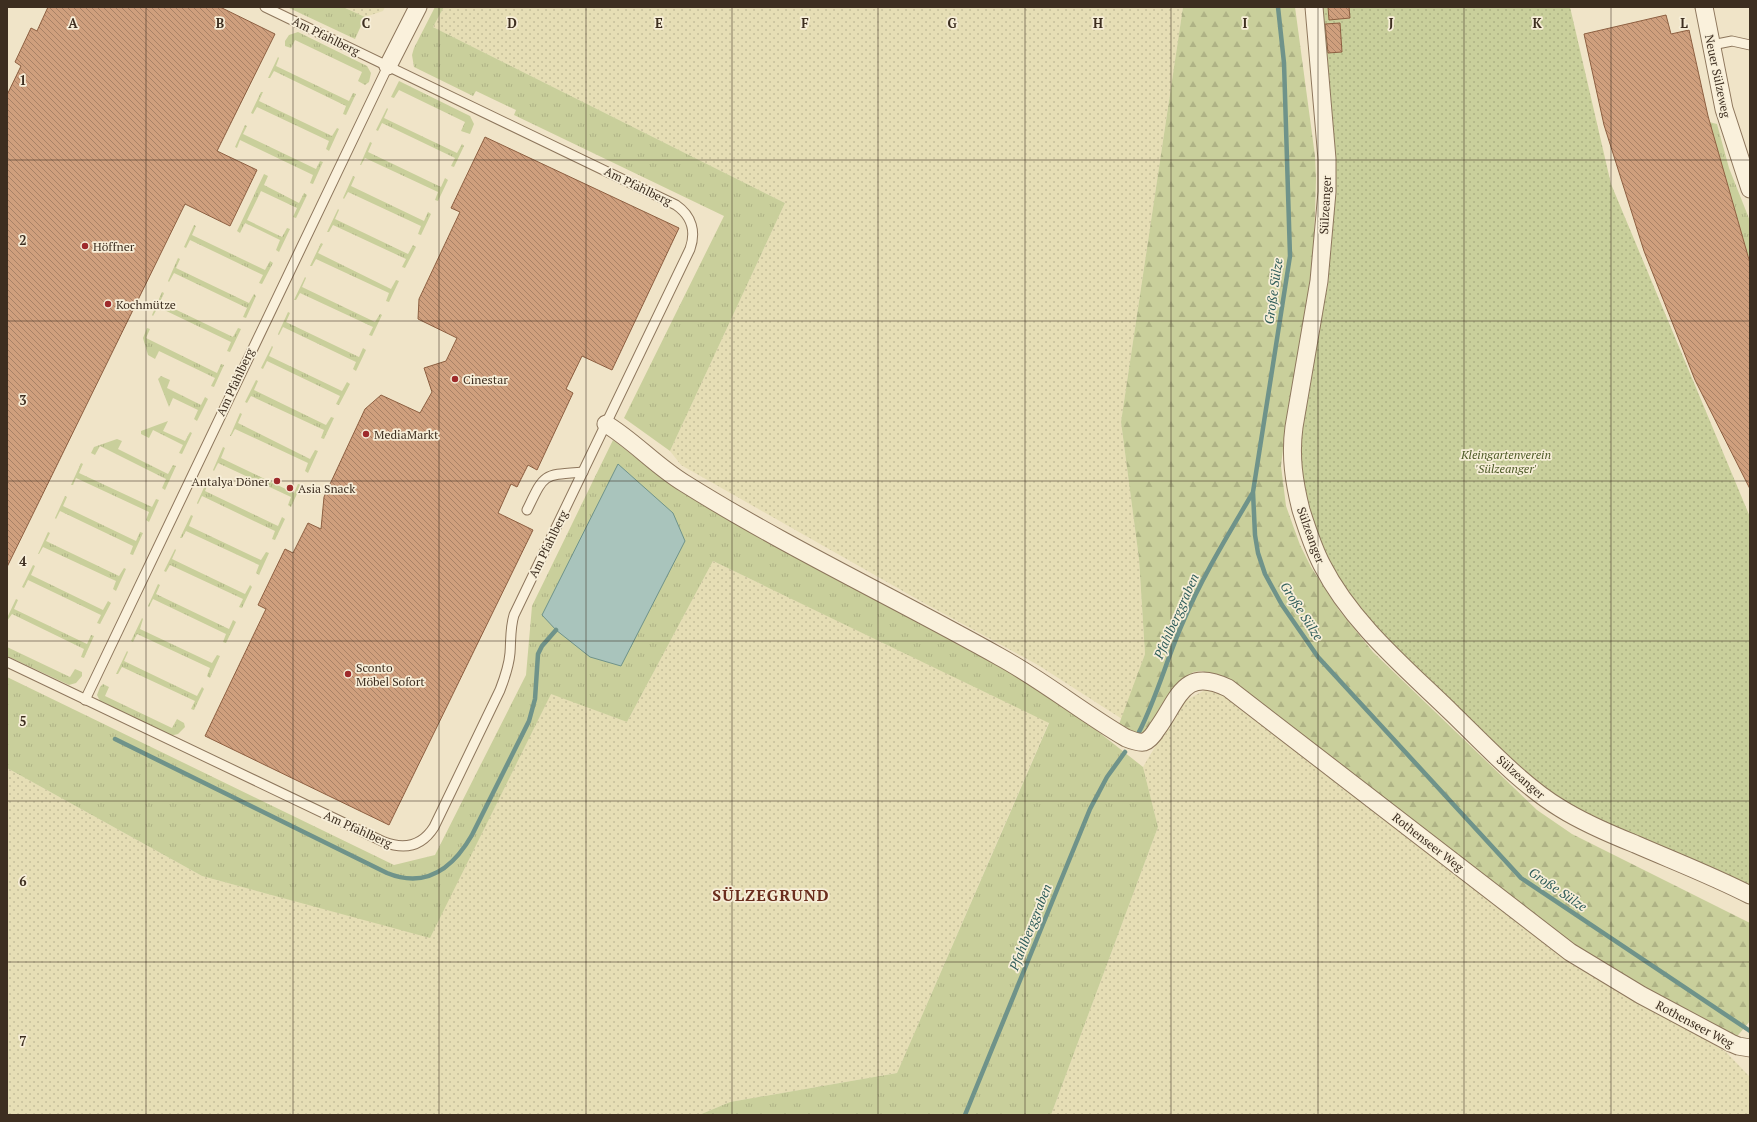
<svg xmlns="http://www.w3.org/2000/svg" width="1757" height="1122" font-family="'PT Serif',serif">
<style>
.farmland{fill:url(#farmland-dots)}
.grass{fill:url(#grass-tufts)}
.forest{fill:url(#forest-firs)}
.garden{fill:url(#garden-dots)}
.water{fill:#a9c4bc;stroke:#6f938a}
.lines{fill:none;stroke-linecap:round;stroke-linejoin:round}
.stream{stroke:#6f938a;stroke-width:4.5}
.building{fill:url(#building-back-hatch);stroke:#8d5f41}
.lane-casing{stroke:#8d765c;stroke-width:11}
.street-casing{stroke:#8d765c;stroke-width:19}
.lane{stroke:#faf1dc;stroke-width:9}
.street{stroke:#faf1dc;stroke-width:17}
.grid{fill:none;stroke:#3d2e20;stroke-width:1;stroke-opacity:0.55}
.poi-dot{fill:#9e2a2b;stroke:#f7eed8;stroke-width:1.5}
.labels{text-anchor:middle;dominant-baseline:central;stroke-width:3.5;stroke-linejoin:round;paint-order:stroke}
.street-label{font-size:12px;fill:#3d2e20;stroke:#f7eed8}
.poi-label{font-size:12px;fill:#3d2e20;stroke:#f7eed8;text-anchor:start}
.park-label{font-size:12px;font-style:italic;fill:#4d5a26;stroke:#f7eed8}
.water-label{font-size:13px;font-style:italic;fill:#2f5d5a;stroke:#f7eed8}
.district-label{font-size:16px;font-weight:bold;letter-spacing:1px;fill:#6b2e1e;stroke:#f7eed8}
.grid-label{font-size:13px;text-anchor:middle;font-weight:bold;fill:#3d2e20;stroke:#f7eed8;stroke-width:3.5;stroke-linejoin:round;paint-order:stroke}
</style>
<defs>
<pattern id="farmland-dots" width="8" height="8" patternUnits="userSpaceOnUse"><rect width="8" height="8" fill="#e6deb5"/><path d="M2 2h.1M6 6h.1" fill="none" stroke="#c6bf9b" stroke-width="1.8" stroke-linecap="round"/></pattern>
<pattern id="grass-tufts" width="24" height="20" patternUnits="userSpaceOnUse"><rect width="24" height="20" fill="#c9cf9b"/><path d="M3 7l-1-3M5 7V3M7 7l1-3M15 17l-1-3M17 17v-4M19 17l1-3" fill="none" stroke="#aeb285"/></pattern>
<pattern id="forest-firs" width="22" height="20" patternUnits="userSpaceOnUse"><rect width="22" height="20" fill="#c9cf9b"/><path d="M5 1l3.5 6h-7zM16 11l3.5 6h-7z" fill="#aeb285"/></pattern>
<pattern id="garden-dots" width="8" height="8" patternUnits="userSpaceOnUse"><rect width="8" height="8" fill="#c9cf9b"/><path d="M2 2h.1M6 6h.1" fill="none" stroke="#aeb285" stroke-width="1.8" stroke-linecap="round"/></pattern>
<pattern id="building-back-hatch" width="6" height="6" patternUnits="userSpaceOnUse"><rect width="6" height="6" fill="#cf9f7d"/><path d="M-1 5l2 2M0 0l6 6M5-1l2 2" fill="none" stroke="#a98266"/></pattern>
</defs>
<rect width="100%" height="100%" fill="#f0e4c8"/>
<!-- farmland -->
<g class="farmland">
<path d="M 343,7 L 385,7 L 383,11 L 365,17 Z"/>
<path d="M 444,7 L 1183,7 L 1121,422 L 1139,559 L 1145,654 L 1122,719 L 1038,665 L 924,603 L 681,465 L 670,451 L 785,203 L 433,27 Z"/>
<path d="M 713,561 L 1049,722 L 897,1073 L 730,1102 L 699,1115 L 7,1115 L 7,768 L 202,876 L 430,937 L 551,693 L 627,722 Z"/>
<path d="M 1207,689 L 1232,698 L 1564,959 L 1628,998 L 1690,1030 L 1726,1052 L 1750,1077 L 1750,1115 L 1051,1115 L 1158,827 L 1143,767 L 1181,703 Z"/>
</g>
<!-- grass -->
<g class="grass">
<path d="M 287,7 L 343,7 L 365,17 L 355,39 Z"/>
<path d="M 435,7 L 444,7 L 433,27 L 785,203 L 670,451 L 624,418 L 724,216 L 514,115 L 516,110 L 476,91 L 473,96 L 414,67 L 412,55 L 414,48 Z"/>
<path d="M 298,32 L 367,66 L 371,73 L 369,82 L 365,85 L 358,81 L 362,72 L 295,40 L 291,48 L 285,46 L 285,41 L 289,35 Z"/>
<path d="M 278,57 L 279,58 L 276,66 L 349,101 L 353,93 L 356,94 L 346,115 L 343,114 L 346,106 L 274,71 L 270,78 L 268,78 Z"/>
<path d="M 399,81 L 470,116 L 474,124 L 470,134 L 461,131 L 465,122 L 399,90 L 394,98 L 391,97 Z"/>
<path d="M 261,92 L 263,92 L 259,101 L 332,136 L 337,128 L 339,129 L 329,151 L 326,149 L 329,141 L 257,107 L 253,114 L 251,113 Z"/>
<path d="M 387,108 L 388,109 L 384,118 L 457,153 L 462,144 L 464,146 L 454,167 L 451,166 L 455,158 L 382,123 L 378,131 L 376,130 Z"/>
<path d="M 1709,122 L 1717,124 L 1729,168 L 1750,221 L 1750,255 L 1748,256 Z"/>
<path d="M 245,125 L 247,126 L 243,134 L 316,169 L 320,161 L 323,162 L 313,184 L 310,183 L 313,175 L 240,140 L 237,148 L 235,147 Z"/>
<path d="M 370,142 L 372,143 L 368,152 L 441,187 L 445,178 L 448,180 L 438,201 L 435,200 L 438,192 L 365,158 L 361,165 L 360,165 Z"/>
<path d="M 264,174 L 268,176 L 264,185 L 299,203 L 304,193 L 307,195 L 296,218 L 293,217 L 297,208 L 261,191 L 247,220 L 282,237 L 287,228 L 290,229 L 279,252 L 276,250 L 280,240 L 245,223 L 240,233 L 237,231 Z"/>
<path d="M 353,176 L 355,177 L 351,186 L 424,221 L 428,212 L 431,214 L 421,235 L 418,234 L 421,226 L 348,192 L 344,199 L 343,198 Z"/>
<path d="M 338,209 L 339,210 L 335,219 L 408,254 L 413,245 L 416,247 L 405,268 L 402,267 L 406,259 L 333,225 L 329,232 L 327,232 Z"/>
<path d="M 194,225 L 196,226 L 192,235 L 265,270 L 270,261 L 273,263 L 262,284 L 259,283 L 263,275 L 190,240 L 186,248 L 184,247 Z"/>
<path d="M 321,243 L 323,244 L 318,253 L 391,289 L 396,280 L 399,281 L 389,302 L 386,301 L 389,293 L 316,259 L 312,266 L 310,266 Z"/>
<path d="M 178,258 L 180,259 L 176,268 L 249,303 L 254,294 L 256,296 L 246,318 L 243,317 L 247,308 L 174,273 L 169,282 L 168,281 Z"/>
<path d="M 305,277 L 306,278 L 302,287 L 375,322 L 380,314 L 382,315 L 372,336 L 369,335 L 373,327 L 300,293 L 296,300 L 294,300 Z"/>
<path d="M 162,292 L 164,293 L 160,302 L 233,337 L 238,328 L 241,329 L 230,352 L 227,351 L 231,342 L 158,307 L 153,316 L 152,315 Z"/>
<path d="M 288,312 L 290,313 L 286,322 L 359,357 L 363,348 L 366,350 L 356,371 L 353,369 L 356,362 L 283,327 L 279,335 L 278,334 Z"/>
<path d="M 147,328 L 150,329 L 146,338 L 217,373 L 221,364 L 224,365 L 214,387 L 211,386 L 215,378 L 159,351 L 155,359 L 148,355 L 143,338 Z"/>
<path d="M 272,346 L 273,347 L 269,356 L 342,391 L 347,382 L 350,384 L 339,405 L 336,404 L 340,396 L 267,361 L 263,369 L 261,368 Z"/>
<path d="M 161,376 L 170,380 L 167,388 L 201,405 L 205,397 L 208,399 L 197,421 L 194,419 L 198,410 L 173,398 L 169,407 L 158,379 Z"/>
<path d="M 256,380 L 258,381 L 254,390 L 326,425 L 331,417 L 334,418 L 324,439 L 321,438 L 324,430 L 251,396 L 247,403 L 245,402 Z"/>
<path d="M 240,413 L 242,414 L 238,423 L 310,459 L 315,450 L 318,451 L 308,473 L 305,471 L 308,463 L 235,429 L 231,436 L 230,436 Z"/>
<path d="M 168,421 L 163,431 L 185,441 L 190,432 L 192,433 L 182,454 L 179,453 L 183,445 L 153,430 L 149,438 L 141,434 L 141,431 Z"/>
<path d="M 117,439 L 122,441 L 118,449 L 168,474 L 173,465 L 176,466 L 165,490 L 162,488 L 166,479 L 100,446 L 95,455 L 91,453 L 94,447 Z"/>
<path d="M 613,440 L 678,490 L 734,523 L 996,663 L 1072,711 L 1143,767 L 1158,827 L 1051,1115 L 699,1115 L 730,1102 L 897,1073 L 1049,723 L 713,561 L 627,722 L 551,694 L 430,938 L 202,876 L 7,768 L 7,677 L 394,865 L 435,855 L 526,675 L 532,606 Z"/>
<path d="M 223,447 L 225,448 L 221,458 L 294,493 L 298,484 L 301,485 L 291,507 L 288,505 L 291,497 L 218,463 L 214,471 L 213,470 Z"/>
<path d="M 81,463 L 83,464 L 79,473 L 152,507 L 156,499 L 159,500 L 149,522 L 146,520 L 149,512 L 76,478 L 73,485 L 71,485 Z"/>
<path d="M 207,481 L 209,482 L 205,491 L 278,526 L 282,517 L 285,519 L 275,540 L 272,539 L 275,531 L 202,496 L 198,504 L 197,503 Z"/>
<path d="M 65,496 L 67,497 L 63,506 L 136,541 L 140,532 L 143,533 L 133,555 L 130,554 L 133,546 L 60,511 L 56,519 L 55,518 Z"/>
<path d="M 191,515 L 193,516 L 189,526 L 261,560 L 266,552 L 269,553 L 259,575 L 256,573 L 259,565 L 186,531 L 182,538 L 180,538 Z"/>
<path d="M 48,532 L 50,533 L 46,541 L 119,576 L 124,568 L 126,569 L 116,591 L 113,589 L 116,581 L 43,547 L 39,554 L 38,554 Z"/>
<path d="M 175,549 L 176,550 L 172,559 L 245,594 L 250,585 L 252,587 L 242,608 L 239,607 L 243,599 L 170,565 L 166,572 L 164,571 Z"/>
<path d="M 33,565 L 35,566 L 31,575 L 103,610 L 108,601 L 111,603 L 100,624 L 97,623 L 101,615 L 28,580 L 24,588 L 22,587 Z"/>
<path d="M 158,584 L 160,585 L 156,594 L 229,629 L 233,620 L 236,622 L 226,643 L 223,642 L 226,634 L 153,599 L 149,607 L 148,606 Z"/>
<path d="M 16,599 L 18,600 L 14,609 L 87,644 L 91,635 L 94,636 L 84,658 L 81,657 L 84,649 L 12,614 L 7,621 L 7,618 Z"/>
<path d="M 142,618 L 143,619 L 140,629 L 212,663 L 217,655 L 220,656 L 210,678 L 207,676 L 210,668 L 137,634 L 133,642 L 131,641 Z"/>
<path d="M 7,647 L 70,677 L 75,669 L 82,672 L 82,676 L 76,683 L 69,685 L 7,656 Z"/>
<path d="M 127,651 L 128,652 L 124,661 L 197,696 L 202,687 L 204,689 L 194,710 L 191,709 L 195,701 L 122,667 L 118,674 L 116,674 Z"/>
<path d="M 103,684 L 109,687 L 105,696 L 172,728 L 177,719 L 184,723 L 185,727 L 178,734 L 170,736 L 101,703 L 97,695 L 100,687 Z"/>
</g>
<!-- forest -->
<path class="forest" d="M 1183,7 L 1295,7 L 1315,156 L 1316,179 L 1314,244 L 1310,287 L 1287,415 L 1281,466 L 1286,506 L 1300,545 L 1311,567 L 1339,610 L 1373,652 L 1537,810 L 1572,834 L 1750,923 L 1750,1021 L 1734,1040 L 1578,950 L 1218,676 L 1202,671 L 1193,672 L 1149,732 L 1143,736 L 1118,727 L 1145,654 L 1139,559 L 1121,422 Z"/>
<!-- garden -->
<path class="garden" d="M 1321,7 L 1570,7 L 1611,184 L 1750,517 L 1750,889 L 1596,823 L 1527,776 L 1382,636 L 1354,604 L 1327,561 L 1304,496 L 1299,447 L 1312,366 L 1328,284 L 1333,192 Z"/>
<!-- water -->
<path class="water" d="M 618,464 L 673,513 L 685,541 L 621,666 L 590,657 L 556,630 L 542,615 Z"/>
<g class="lines">
<!-- stream -->
<g class="stream">
<path d="M 1278,7 L 1284,63 L 1290,256 L 1253,492 L 1255,535 L 1258,553 L 1265,574 L 1282,605 L 1318,657 L 1521,878 L 1750,1031"/>
<path d="M 1139,732 C 1157,697 1167,658 1183,622 C 1202,577 1228,535 1252,494"/>
<path d="M 115,739 L 387,873 C 426,889 453,868 472,835 L 529,721 L 535,699 L 538,654 L 542,646 L 556,630"/>
<path d="M 965,1115 L 1090,809 L 1107,777 L 1125,752"/>
</g>
</g>
<!-- building -->
<g class="building">
<path d="M 48,7 L 220,7 L 275,34 L 217,151 L 257,170 L 230,226 L 185,204 L 7,567 L 7,95 L 21,66 L 15,62 L 31,28 L 37,31 Z"/>
<path d="M 1328,7 L 1349,7 L 1350,18 L 1329,20 Z"/>
<path d="M 1666,15 L 1671,34 L 1689,30 L 1708,116 L 1750,263 L 1750,489 L 1695,380 L 1644,251 L 1604,125 L 1584,34 Z"/>
<path d="M 1340,23 L 1342,52 L 1328,53 L 1325,24 Z"/>
<path d="M 485,137 L 679,228 L 612,370 L 582,356 L 566,389 L 573,393 L 537,470 L 528,465 L 517,487 L 511,484 L 498,513 L 533,530 L 389,825 L 205,736 L 266,609 L 258,605 L 285,549 L 293,553 L 308,523 L 321,529 L 324,497 L 365,409 L 381,395 L 420,413 L 432,392 L 424,368 L 446,361 L 457,338 L 418,319 L 419,299 L 460,212 L 451,208 Z"/>
</g>
<g class="lines">
<!-- lane casing -->
<g class="lane-casing">
<g id="lane">
<path d="M 1712,45 L 1732,41 L 1750,45"/>
<path d="M 527,510 C 545,473 542,475 583,472"/>
<path d="M 7,662 L 384,842 C 405,850 422,846 434,827 L 500,690 C 505,677 509,666 510,653 C 511,640 510,628 514,615 L 690,249 C 696,232 692,216 676,205 L 265,7"/>
<path d="M 85,700 L 388,66"/>
</g>
</g>
<!-- street casing -->
<g class="street-casing">
<g id="street">
<path d="M 1314,7 L 1327,159 L 1327,192 L 1319,281 L 1294,427 C 1290,456 1294,482 1301,510 C 1307,529 1313,548 1322,565 C 1352,624 1407,669 1453,714 C 1485,745 1522,785 1560,808 C 1584,823 1610,834 1635,844 C 1674,861 1713,876 1750,895"/>
<path d="M 1704,7 L 1724,109 L 1750,189"/>
<path d="M 388,66 L 418,7"/>
<path d="M 606,424 C 634,441 656,466 684,483 C 786,547 895,598 1000,657 C 1044,681 1083,713 1126,738 C 1131,740 1139,743 1144,742 C 1150,740 1154,734 1157,729 C 1179,699 1183,666 1228,688 L 1570,952 L 1641,995 L 1731,1043 L 1738,1046 L 1750,1048"/>
</g>
</g>
<!-- lane -->
<use href="#lane" class="lane"/>
<!-- street -->
<use href="#street" class="street"/>
</g>
<!-- grid -->
<path class="grid" d="M 146,7 L 146,1115M 293,7 L 293,1115M 439,7 L 439,1115M 586,7 L 586,1115M 732,7 L 732,1115M 878,7 L 878,1115M 1025,7 L 1025,1115M 1171,7 L 1171,1115M 1318,7 L 1318,1115M 1464,7 L 1464,1115M 1611,7 L 1611,1115M 7,160 L 1750,160M 7,321 L 1750,321M 7,481 L 1750,481M 7,641 L 1750,641M 7,801 L 1750,801M 7,962 L 1750,962"/>
<!-- markers -->
<g class="poi-dot">
<circle cx="85" cy="246" r="4"/>
<circle cx="108" cy="304" r="4"/>
<circle cx="455" cy="379" r="4"/>
<circle cx="366" cy="434" r="4"/>
<circle cx="277" cy="481" r="4"/>
<circle cx="290" cy="488" r="4"/>
<circle cx="348" cy="674" r="4"/>
</g>
<g class="labels">
<!-- street labels -->
<g class="street-label">
<text transform="translate(326 36) rotate(26)">Am Pfahlberg</text>
<text transform="translate(1718 76) rotate(78)">Neuer Sülzeweg</text>
<text transform="translate(638 186) rotate(26)">Am Pfahlberg</text>
<text transform="translate(1325 205) rotate(-87)">Sülzeanger</text>
<text transform="translate(235 382) rotate(-65)">Am Pfahlberg</text>
<text transform="translate(1311 535) rotate(70)">Sülzeanger</text>
<text transform="translate(548 544) rotate(-64)">Am Pfahlberg</text>
<text transform="translate(1521 777) rotate(41)">Sülzeanger</text>
<text transform="translate(358 829) rotate(24)">Am Pfahlberg</text>
<text transform="translate(1428 842) rotate(38)">Rothenseer Weg</text>
<text transform="translate(1695 1024) rotate(28)">Rothenseer Weg</text>
</g>
<!-- poi labels -->
<g class="poi-label">
<text x="93" y="246">Höffner</text>
<text x="116" y="304">Kochmütze</text>
<text x="463" y="379">Cinestar</text>
<text x="374" y="434">MediaMarkt</text>
<text x="269" y="481" text-anchor="end">Antalya Döner</text>
<text x="298" y="488">Asia Snack</text>
<text x="356" y="667">Sconto<tspan x="356" dy="14">Möbel Sofort</tspan></text>
</g>
<!-- park labels -->
<g class="park-label">
<text x="1506" y="454">Kleingartenverein<tspan x="1506" dy="14">'Sülzeanger'</tspan></text>
</g>
<!-- water labels -->
<g class="water-label">
<text transform="translate(1273 291) rotate(-82)">Große Sülze</text>
<text transform="translate(1302 611) rotate(57)">Große Sülze</text>
<text transform="translate(1176 616) rotate(-66)">Pfahlberggraben</text>
<text transform="translate(1558 889) rotate(34)">Große Sülze</text>
<text transform="translate(1030 927) rotate(-68)">Pfahlberggraben</text>
</g>
<!-- district labels -->
<g class="district-label">
<text x="771" y="895">SÜLZEGRUND</text>
</g>
</g>
<g class="grid-label">
<text x="73" y="28">A</text>
<text x="220" y="28">B</text>
<text x="366" y="28">C</text>
<text x="512" y="28">D</text>
<text x="659" y="28">E</text>
<text x="805" y="28">F</text>
<text x="952" y="28">G</text>
<text x="1098" y="28">H</text>
<text x="1245" y="28">I</text>
<text x="1391" y="28">J</text>
<text x="1537" y="28">K</text>
<text x="1684" y="28">L</text>
<text x="23" y="85">1</text>
<text x="23" y="245">2</text>
<text x="23" y="405">3</text>
<text x="23" y="566">4</text>
<text x="23" y="726">5</text>
<text x="23" y="886">6</text>
<text x="23" y="1046">7</text>
</g>
<!-- border -->
<rect width="1757" height="1122" fill="none" stroke="#3d2e20" stroke-width="16"/>
</svg>
